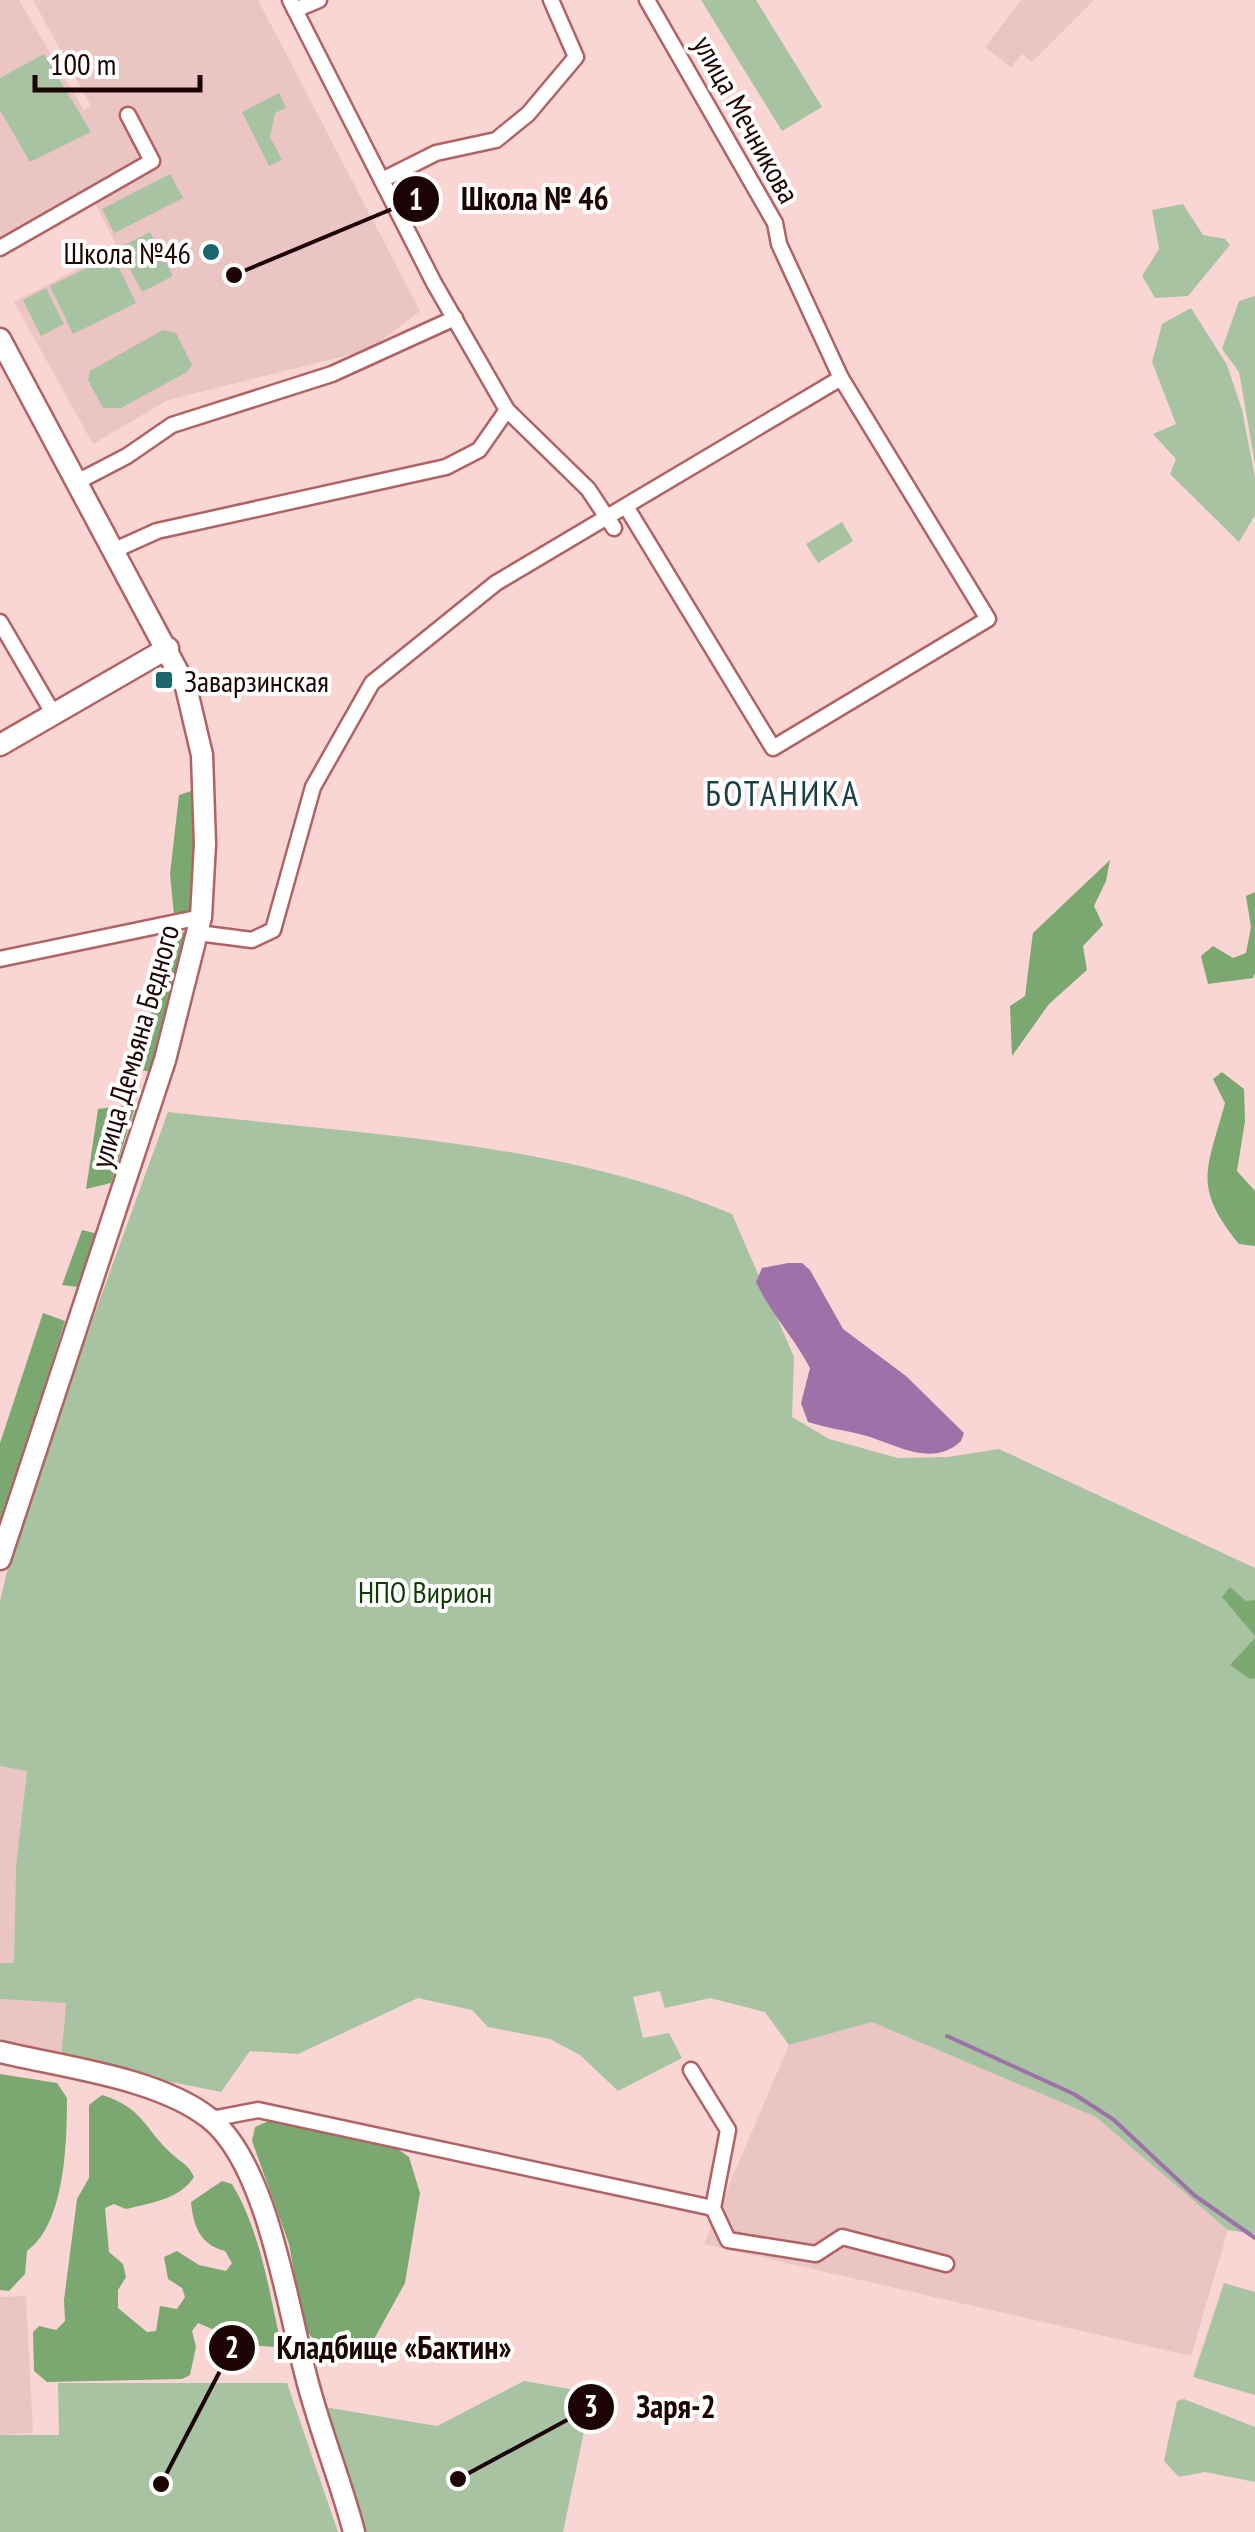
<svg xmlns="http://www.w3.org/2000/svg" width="1255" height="2532" font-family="'PT Sans Narrow',sans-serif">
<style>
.built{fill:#ebc5c4}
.green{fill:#a7c3a1}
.forest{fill:#7ba871}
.water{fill:#9e72a8}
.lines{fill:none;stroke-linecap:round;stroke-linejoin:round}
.stream{stroke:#9e72a8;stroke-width:4}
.street-casing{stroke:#b06364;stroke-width:19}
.secondary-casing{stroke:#b06364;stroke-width:25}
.street{stroke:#fff;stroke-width:14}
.secondary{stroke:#fff;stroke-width:20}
.poi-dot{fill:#1b686c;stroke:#fff;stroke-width:4}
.labels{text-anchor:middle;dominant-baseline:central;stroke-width:8;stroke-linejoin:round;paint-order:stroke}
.street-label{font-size:30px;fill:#1c0304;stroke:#fff}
.poi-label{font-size:30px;fill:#1c0304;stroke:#fff;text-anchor:end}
.park-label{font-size:30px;fill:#0f3c02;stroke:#fff}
.quarter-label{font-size:35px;letter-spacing:2.5px;fill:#1c3f41;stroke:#fff}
.leader{fill:none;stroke:#1c0304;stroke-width:4}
.callout-dot{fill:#1c0304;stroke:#fff;stroke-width:4}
.mark-label{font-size:30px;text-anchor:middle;font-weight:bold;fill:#fff}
.callout-label{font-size:32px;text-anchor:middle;font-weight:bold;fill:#1c0304;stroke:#fff;stroke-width:8;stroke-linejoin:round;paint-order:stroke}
</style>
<rect width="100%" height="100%" fill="#f9d5d4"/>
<!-- built -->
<g class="built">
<path d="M 0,0 L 19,0 L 84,110 L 91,106 L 33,0 L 258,0 L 420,311 L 369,350 L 168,400 L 93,444 L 14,302 L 118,248 L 88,189 L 0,237 Z"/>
<path d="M 1021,0 L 1094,0 L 1032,62 L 1022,54 L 1011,67 L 985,47 Z"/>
<path d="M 0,1766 L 27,1770 L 16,1865 L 14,1963 L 0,1963 Z"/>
<path d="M 0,1999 L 66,2003 L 61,2060 L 0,2047 Z"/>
<path d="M 872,2022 L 1096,2117 L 1228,2230 L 1191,2356 L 704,2244 L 789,2045 Z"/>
<path d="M 26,2296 L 33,2433 L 0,2435 L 0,2297 Z"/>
</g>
<!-- green -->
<g class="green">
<path d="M 701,0 L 756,0 L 822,107 L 782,131 Z"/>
<path d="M 44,54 L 91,132 L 30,162 L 0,110 L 0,78 Z"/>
<path d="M 279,93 L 286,108 L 275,113 L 270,137 L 282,160 L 269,166 L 242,112 Z"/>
<path d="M 170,174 L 183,198 L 114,233 L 102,209 Z"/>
<path d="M 1183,204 L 1203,235 L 1225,239 L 1230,245 L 1188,296 L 1155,298 L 1142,276 L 1159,249 L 1152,210 Z"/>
<path d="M 150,232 L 173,276 L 142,292 L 119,248 Z"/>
<path d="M 113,255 L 136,303 L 73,334 L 50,286 Z"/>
<path d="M 46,288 L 64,324 L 41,336 L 23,300 Z"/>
<path d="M 1255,296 L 1255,464 L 1239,372 L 1222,349 L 1239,301 Z"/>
<path d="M 1191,308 L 1227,365 L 1242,410 L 1255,478 L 1255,515 L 1239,542 L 1170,474 L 1176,459 L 1153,434 L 1176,424 L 1152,362 L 1162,324 Z"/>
<path d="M 163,330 L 176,333 L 192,365 L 187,372 L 121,408 L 103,408 L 88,380 L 90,371 Z"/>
<path d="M 842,522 L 853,541 L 818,563 L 806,544 Z"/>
<path d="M 168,1112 C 356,1134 556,1140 732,1214 L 794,1357 L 792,1417 L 829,1439 L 898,1458 L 948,1457 L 999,1449 L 1255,1568 L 1255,2234 L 1228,2230 L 1096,2117 L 872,2022 L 789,2045 L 765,2012 L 710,1998 L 665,2008 L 660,1991 L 633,1997 L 643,2038 L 669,2033 L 682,2058 L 618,2091 L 580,2055 L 550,2039 L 488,2027 L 472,2010 L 418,1998 L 298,2054 L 250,2051 L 221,2092 L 61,2060 L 66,2003 L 0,1999 L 0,1963 L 14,1963 L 16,1865 L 27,1771 L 0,1766 L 0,1601 L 19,1522 Z"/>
<path d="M 1224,2283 L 1255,2292 L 1255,2395 L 1193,2377 Z"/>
<path d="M 524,2381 L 592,2393 L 563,2532 L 360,2532 L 318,2406 L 437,2426 Z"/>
<path d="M 58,2383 L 287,2383 L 338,2532 L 0,2532 L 0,2435 L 59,2435 Z"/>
<path d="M 1184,2399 L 1255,2427 L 1255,2482 L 1205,2472 L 1179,2477 L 1164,2461 L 1177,2401 Z"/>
</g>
<!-- forest -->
<g class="forest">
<path d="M 194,790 L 194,910 L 174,915 L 170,874 L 179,795 Z"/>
<path d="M 1110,860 L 1106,881 L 1094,906 L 1103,925 L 1083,946 L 1087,970 L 1049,1004 L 1012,1056 L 1010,1006 L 1025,996 L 1033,933 Z"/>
<path d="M 1255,892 L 1255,973 L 1253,978 L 1208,984 L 1201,956 L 1213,946 L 1233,958 L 1246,953 L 1251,927 L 1246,896 Z"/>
<path d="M 193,930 L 151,1072 L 135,1069 L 174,934 Z"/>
<path d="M 1222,1072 L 1244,1089 L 1245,1121 L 1237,1171 L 1255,1191 L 1255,1246 L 1239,1244 C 1192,1186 1207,1170 1225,1103 L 1213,1079 Z"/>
<path d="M 136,1104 L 111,1183 L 86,1189 L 98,1109 Z"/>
<path d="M 82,1230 L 103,1235 L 85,1288 L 62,1285 Z"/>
<path d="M 43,1313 L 65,1321 L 0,1530 L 0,1443 Z"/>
<path d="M 1230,1587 L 1246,1601 L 1255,1600 L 1255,1636 L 1222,1597 Z"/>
<path d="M 1255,1638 L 1255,1678 L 1250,1679 L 1230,1665 Z"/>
<path d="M 0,2074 L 57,2083 L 67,2098 C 67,2143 65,2224 27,2251 L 25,2274 L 9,2291 L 0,2290 Z"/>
<path d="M 102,2095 C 144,2108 144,2129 173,2155 C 183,2164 188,2164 194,2177 C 180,2199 151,2203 126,2209 L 114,2204 L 105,2208 L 109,2252 L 123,2264 L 126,2277 L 118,2290 L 118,2308 L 147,2332 L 156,2331 L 160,2306 L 177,2309 L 185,2297 L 182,2288 L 168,2279 L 164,2257 L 177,2251 L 199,2265 L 226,2271 L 232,2263 L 225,2251 C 200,2245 193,2225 191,2202 L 222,2181 L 232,2184 C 259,2229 268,2284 279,2335 L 275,2347 L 249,2345 L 198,2323 L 192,2331 L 196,2347 L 190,2375 L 182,2379 L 47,2382 L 34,2371 L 33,2332 L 39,2326 L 56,2330 L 65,2321 L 64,2300 L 77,2199 L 89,2178 L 89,2105 Z"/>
<path d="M 271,2120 L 396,2148 L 409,2157 L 420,2193 L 405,2283 L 373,2341 L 320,2347 L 304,2328 L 289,2244 L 252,2141 L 255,2127 Z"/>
</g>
<!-- water -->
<path class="water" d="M 788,1263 L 802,1263 L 810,1270 L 843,1329 L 906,1376 L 964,1433 L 961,1441 C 932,1469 894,1443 863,1435 C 845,1430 826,1428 808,1422 L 801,1403 L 810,1368 C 793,1336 771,1314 756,1282 L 762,1268 Z"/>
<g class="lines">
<!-- stream -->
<path class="stream" d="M 947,2036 L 1074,2094 L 1114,2120 L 1194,2195 L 1255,2238"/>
<!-- street casing -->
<g class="street-casing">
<g id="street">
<path d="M 290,0 L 434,283 L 507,410 L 588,489 L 614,528"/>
<path d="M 295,10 L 319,0"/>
<path d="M 382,180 L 436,153 L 496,140 L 528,114 L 576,57 L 551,0"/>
<path d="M 0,248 L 152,161 L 128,115"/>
<path d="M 77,482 L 127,456 L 172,425 L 332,374 L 455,318"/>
<path d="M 627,508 L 773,748 L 988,619 L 841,378 L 779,244 L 775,223 L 647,0"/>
<path d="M 115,550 L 157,531 L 446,467 L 479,450 L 507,410"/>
<path d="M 0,622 L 53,713"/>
<path d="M 198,933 L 252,940 L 273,930 L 313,787 L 372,683 L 496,583 L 841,378"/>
<path d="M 0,959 L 201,917"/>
<path d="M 691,2070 L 728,2130 L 713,2208 L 728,2240 L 816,2254 L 842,2237 L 946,2264"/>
<path d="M 211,2119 L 258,2110 L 713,2208"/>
</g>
</g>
<!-- secondary casing -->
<g class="secondary-casing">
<g id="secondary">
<path d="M 0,339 L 186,687 L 202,755 L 205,844 L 201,917 L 165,1060 L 0,1559"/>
<path d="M 0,745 L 168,648"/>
<path d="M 0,2052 C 63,2067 158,2078 209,2118 C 267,2163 287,2304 305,2372 C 318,2426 340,2478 354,2532"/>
</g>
</g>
<!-- street -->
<use href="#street" class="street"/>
<!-- secondary -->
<use href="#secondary" class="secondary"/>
</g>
<!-- markers -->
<g class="poi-dot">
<circle cx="211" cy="252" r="10"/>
<rect x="154" y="670" width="20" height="20" rx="5"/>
</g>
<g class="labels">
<!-- street labels -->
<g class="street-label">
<text transform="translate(747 119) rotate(61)">улица Мечникова</text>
<text transform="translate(134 1046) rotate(-74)">улица Демьяна Бедного</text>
</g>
<!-- poi labels -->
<g class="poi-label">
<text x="191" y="252">Школа №46</text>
<text x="184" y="680" text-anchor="start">Заварзинская</text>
</g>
<!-- park labels -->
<g class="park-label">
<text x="425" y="1591">НПО Вирион</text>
</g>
<!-- quarter labels -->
<g class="quarter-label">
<text x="783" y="793">БОТАНИКА</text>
</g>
</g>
<!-- callouts -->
<path class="leader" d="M234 275L416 199M161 2484L232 2348M458 2479L591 2407"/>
<g class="callout-dot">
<circle cx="234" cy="275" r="10"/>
<circle cx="161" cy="2484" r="10"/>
<circle cx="458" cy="2479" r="10"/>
<circle cx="416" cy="199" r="25"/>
<circle cx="232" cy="2348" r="25"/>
<circle cx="591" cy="2407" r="25"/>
</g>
<g class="mark-label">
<text x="416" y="210">1</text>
<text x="232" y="2358">2</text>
<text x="591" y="2417">3</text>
</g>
<g class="callout-label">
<text x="535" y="210">Школа № 46</text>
<text x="394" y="2359">Кладбище «Бактин»</text>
<text x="676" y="2418">Заря-2</text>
</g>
<!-- scale -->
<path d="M35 75v15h165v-15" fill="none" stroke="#1c0304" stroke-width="5"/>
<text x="50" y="75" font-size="30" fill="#1c0304" stroke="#ffffff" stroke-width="8" paint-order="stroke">100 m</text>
</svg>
